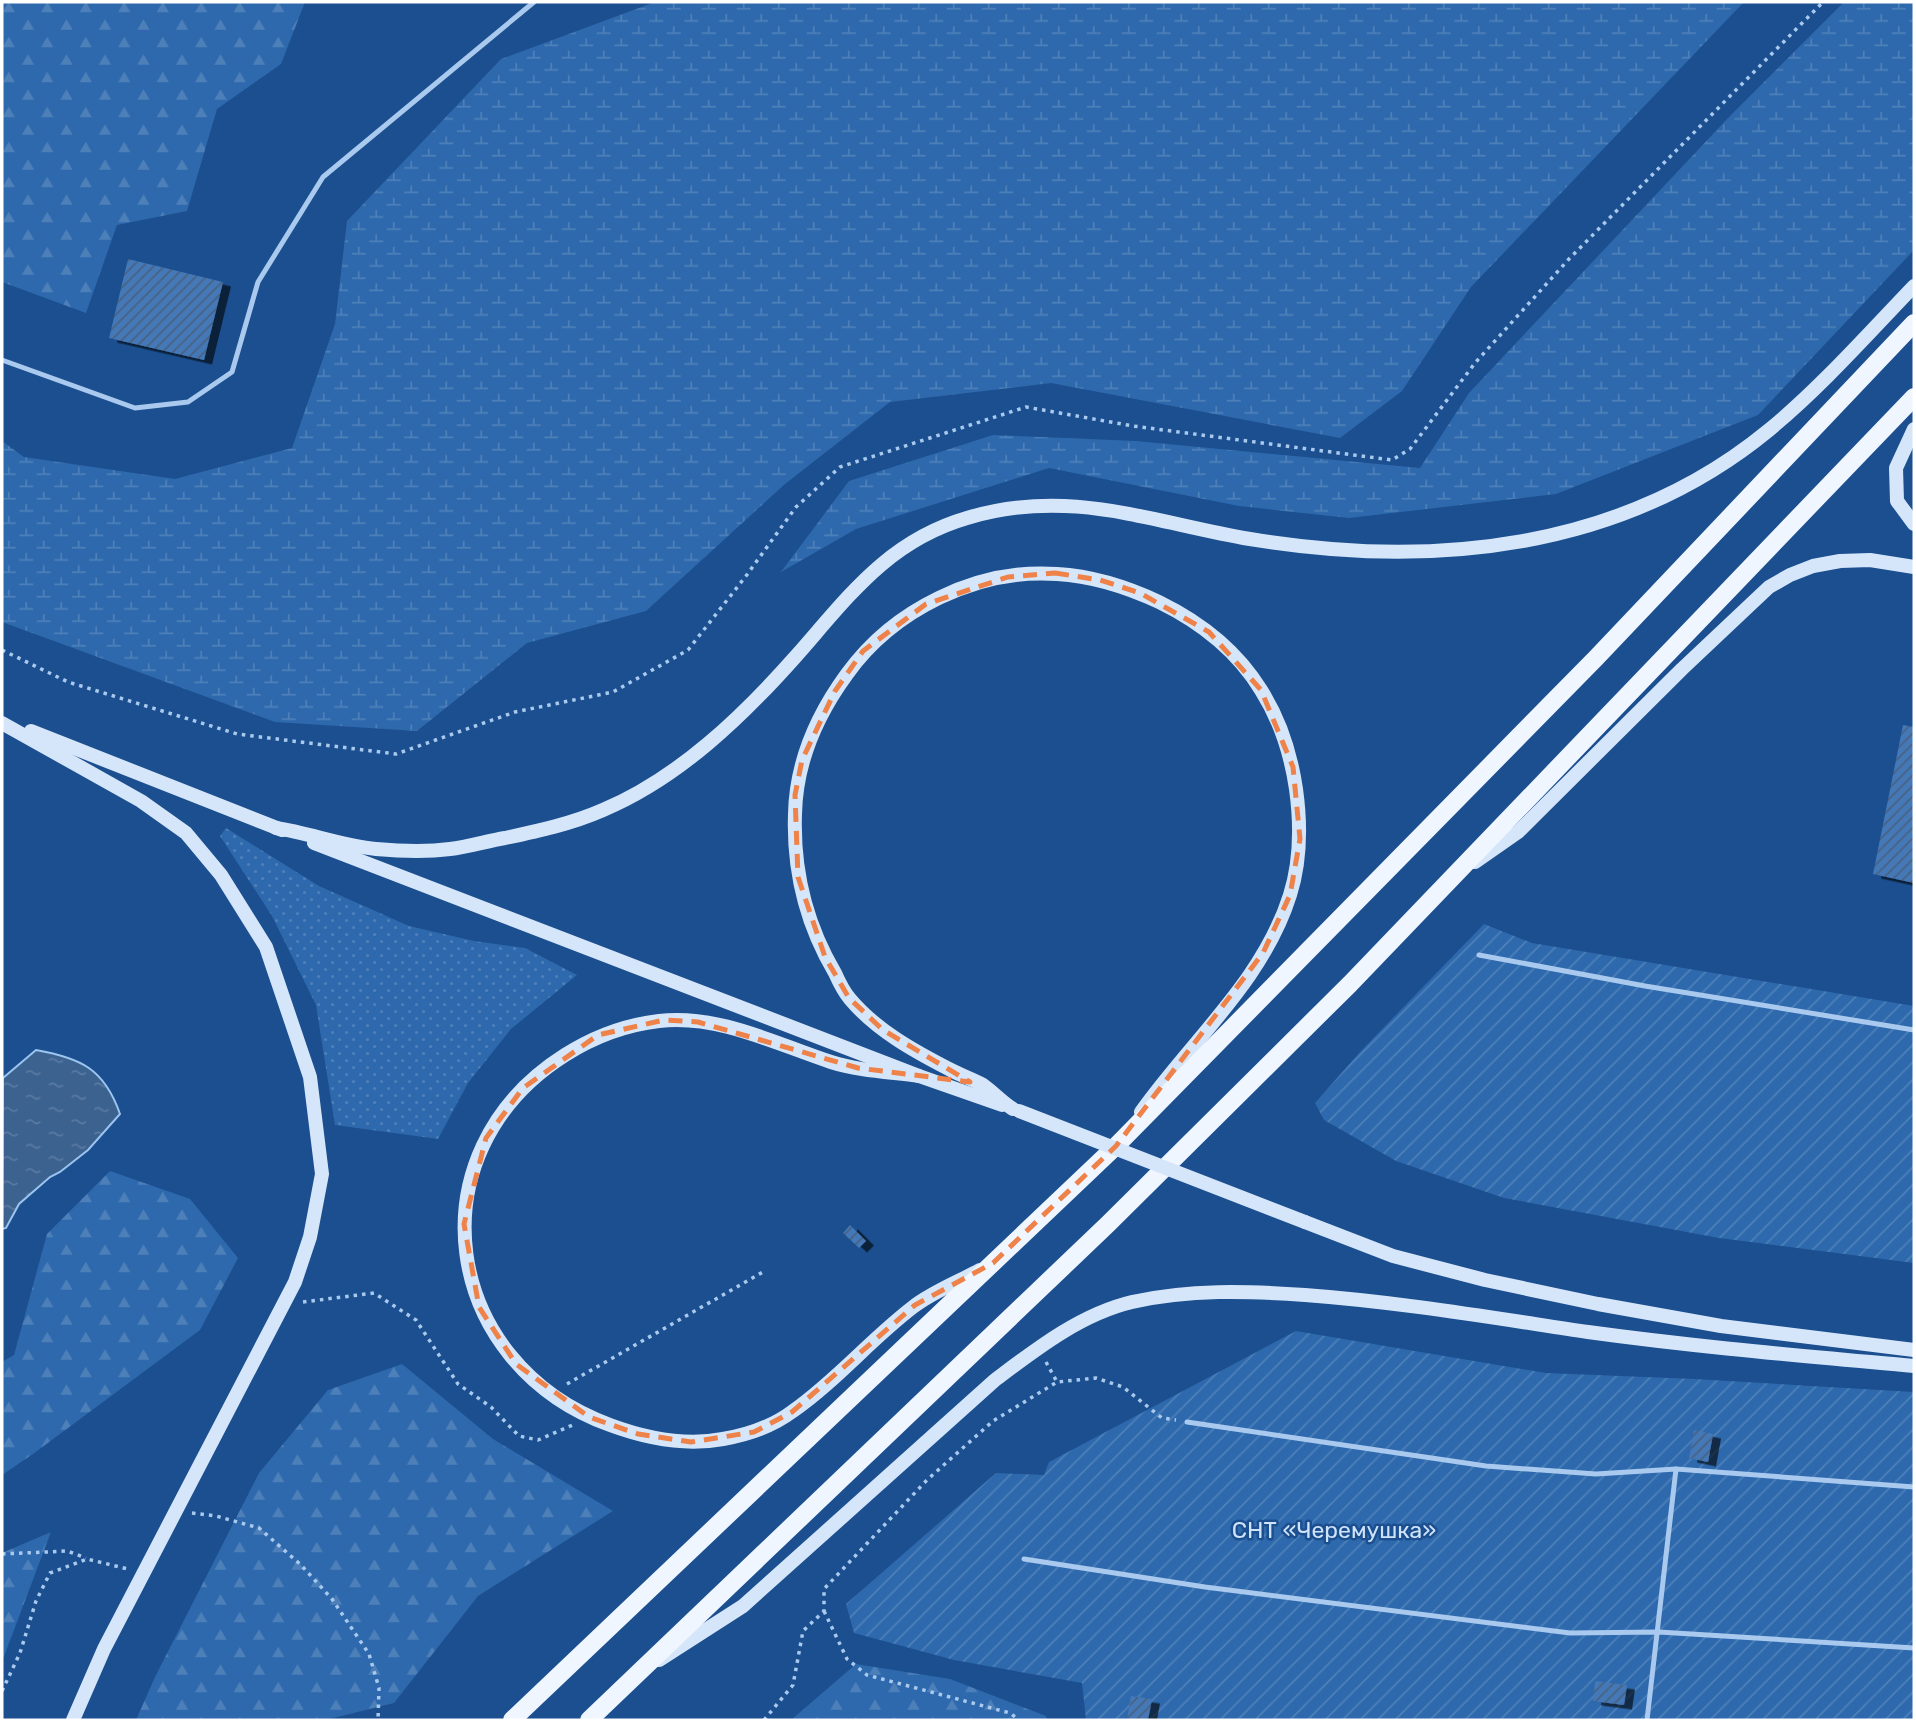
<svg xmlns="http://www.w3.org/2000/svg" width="1916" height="1722" font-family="Rubik,sans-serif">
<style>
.grass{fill:url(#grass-dots)}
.forest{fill:url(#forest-firs)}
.wetland{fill:url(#wetland-marsh)}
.garden{fill:url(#garden-furrows)}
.water{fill:url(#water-ripples);stroke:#9cc4f0;stroke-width:2}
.building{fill:url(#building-hatch);filter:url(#shadow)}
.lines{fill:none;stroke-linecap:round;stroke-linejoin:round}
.path{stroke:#a9c9ee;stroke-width:3.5;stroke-dasharray:3.5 5;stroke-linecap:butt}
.service{stroke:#a9c9ee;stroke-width:5}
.secondary{stroke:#d6e6fa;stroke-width:14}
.primary{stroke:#f0f6ff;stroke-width:18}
.secondary-bridge{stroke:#d6e6fa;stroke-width:14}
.marked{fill:none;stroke:#ee8249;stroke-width:5;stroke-dasharray:14 9;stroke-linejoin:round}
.labels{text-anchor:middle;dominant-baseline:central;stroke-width:5;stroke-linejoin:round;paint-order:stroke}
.park-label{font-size:23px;fill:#cfe3fa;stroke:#1b4f8f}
</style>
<defs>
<pattern id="grass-dots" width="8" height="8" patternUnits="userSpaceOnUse" patternTransform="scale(1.75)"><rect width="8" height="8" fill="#2e69ad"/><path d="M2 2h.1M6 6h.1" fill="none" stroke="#4d80b9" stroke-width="1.8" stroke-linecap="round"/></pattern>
<pattern id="forest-firs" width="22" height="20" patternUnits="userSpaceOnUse" patternTransform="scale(1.75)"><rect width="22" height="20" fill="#2e69ad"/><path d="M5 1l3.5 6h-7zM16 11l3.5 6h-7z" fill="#4d80b9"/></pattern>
<pattern id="wetland-marsh" width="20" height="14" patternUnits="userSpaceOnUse" patternTransform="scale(1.75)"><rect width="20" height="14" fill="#2e69ad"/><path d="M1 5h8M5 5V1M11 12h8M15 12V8" fill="none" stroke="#4d80b9"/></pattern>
<pattern id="garden-furrows" width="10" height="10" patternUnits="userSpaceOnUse" patternTransform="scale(1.75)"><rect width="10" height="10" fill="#2e69ad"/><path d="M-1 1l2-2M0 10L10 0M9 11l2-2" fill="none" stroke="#4d80b9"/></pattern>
<pattern id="water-ripples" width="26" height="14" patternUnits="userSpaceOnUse" patternTransform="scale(1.75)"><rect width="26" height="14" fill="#3c6290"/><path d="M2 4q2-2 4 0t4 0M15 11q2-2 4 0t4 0" fill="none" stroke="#597aa1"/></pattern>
<pattern id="building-hatch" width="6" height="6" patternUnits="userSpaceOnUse" patternTransform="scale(1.75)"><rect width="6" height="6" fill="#4478b7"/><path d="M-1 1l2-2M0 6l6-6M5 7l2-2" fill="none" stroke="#486282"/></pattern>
<filter id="shadow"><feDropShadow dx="8" dy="4.5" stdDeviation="0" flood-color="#0009"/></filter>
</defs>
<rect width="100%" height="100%" fill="#1b4f8f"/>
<!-- grass -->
<path class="grass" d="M 226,828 L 319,886 L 409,926 L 474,941 L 525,948 L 577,975 L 511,1029 L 468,1083 L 438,1139 L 335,1125 L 316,1005 L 272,916 L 220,836 Z"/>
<!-- forest -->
<g class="forest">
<path d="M 2,2 L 305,2 L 281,64 L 217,109 L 187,211 L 117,225 L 86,313 L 2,282 Z"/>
<path d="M 110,1171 L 190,1199 L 238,1258 L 200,1330 L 33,1454 L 2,1475 L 2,1362 L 14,1355 L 47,1234 Z"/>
<path d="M 402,1364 L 493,1439 L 613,1511 L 478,1596 L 394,1703 L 325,1720 L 136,1720 L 155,1677 L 259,1473 L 328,1390 Z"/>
<path d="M 51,1532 L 6,1651 L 2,1661 L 2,1553 Z"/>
<path d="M 856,1664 L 950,1679 L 1046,1716 L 1047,1720 L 791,1720 Z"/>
</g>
<!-- wetland -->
<g class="wetland">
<path d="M 655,2 L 1744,2 L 1471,287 L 1402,391 L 1340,438 L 1051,383 L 890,402 L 785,484 L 646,611 L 527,643 L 417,731 L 275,722 L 2,622 L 2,441 L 24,457 L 175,479 L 292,448 L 335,324 L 347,221 L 501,59 Z"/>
<path d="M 1844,2 L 1914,2 L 1914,250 L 1758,415 L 1556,494 L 1349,518 L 1239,506 L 1049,468 L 856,529 L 781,572 L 849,481 L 993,435 L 1136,441 L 1420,468 L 1469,393 L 1729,117 Z"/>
</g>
<!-- garden -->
<g class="garden">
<path d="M 1484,924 L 1532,943 L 1914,1006 L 1914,1263 L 1719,1238 L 1504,1198 L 1396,1161 L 1324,1120 L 1315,1103 L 1360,1052 Z"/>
<path d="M 1296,1331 L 1546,1373 L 1695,1379 L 1914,1392 L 1914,1720 L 1086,1720 L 1082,1683 L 954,1660 L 854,1633 L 846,1604 L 996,1473 L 1044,1475 L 1049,1462 Z"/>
</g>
<!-- water -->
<path class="water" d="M 36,1050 C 80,1058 104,1068 120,1114 L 88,1150 L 60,1172 L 50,1177 L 19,1204 L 6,1228 L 2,1229 L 3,1078 Z"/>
<!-- building -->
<g class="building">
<path d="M 128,259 L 223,282 L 204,360 L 109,338 Z"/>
<path d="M 1903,725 L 1914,727 L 1914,883 L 1873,874 Z"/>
<path d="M 850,1225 L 866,1241 L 859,1248 L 843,1233 Z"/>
<path d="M 1694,1430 L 1713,1434 L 1708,1462 L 1689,1458 Z"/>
<path d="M 1595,1681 L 1627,1685 L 1624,1705 L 1593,1701 Z"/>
<path d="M 1131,1696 L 1152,1699 L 1148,1720 L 1127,1720 Z"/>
</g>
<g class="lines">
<!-- path -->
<g class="path">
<path d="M 2,650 L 68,682 L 237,734 L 396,754 L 515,712 L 613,692 L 688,650 L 746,576 L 796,507 L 840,467 L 1026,407 L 1133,426 L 1392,460 L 1410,449 L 1475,363 L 1569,259 L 1823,2"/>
<path d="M 303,1302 L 374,1293 L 416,1320 L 458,1384 L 491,1407 L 519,1436 L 538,1440 L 575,1424"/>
<path d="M 1046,1362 L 1057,1382"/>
<path d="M 567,1384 L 763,1272"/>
<path d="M 192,1513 L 216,1516 L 259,1528 L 301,1565 L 332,1599 L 369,1654 L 379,1688 L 378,1720"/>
<path d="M 2,1554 L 67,1551 L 86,1558"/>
<path d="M 824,1611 L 847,1659 L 867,1675 L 1010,1713 L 1019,1720"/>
<path d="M 2,1691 L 20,1653 L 36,1601 L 50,1573 L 87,1559 L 128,1569"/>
<path d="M 764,1720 L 793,1685 L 803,1631 L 824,1611 L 824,1589 L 927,1480 L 993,1421 L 1057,1382 L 1096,1378 L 1123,1387 L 1162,1418 L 1176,1420"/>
</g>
<!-- service -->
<g class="service">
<path d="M 2,360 L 135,408 L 188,402 L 232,372 L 258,282 L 323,177 L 534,2"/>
<path d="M 1479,955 L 1645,986 L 1914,1030"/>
<path d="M 1187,1422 L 1486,1466 L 1596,1474 L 1676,1469 L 1914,1487"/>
<path d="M 1024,1559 L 1205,1587 L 1570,1633 L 1659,1632 L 1914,1648"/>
<path d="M 1647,1720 L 1676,1469"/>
</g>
<!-- secondary -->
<g class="secondary">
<path d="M 1914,429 L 1896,468 L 1897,501 L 1914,524"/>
<path d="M 2,723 L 141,801 L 186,833 L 221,875 L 266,947 L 310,1077 L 322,1174 L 310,1237 L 295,1282 L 104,1649 L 73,1720"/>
<path d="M 31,731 L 282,830"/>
<path d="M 276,828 C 309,833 343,846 376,849 C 399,851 427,852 450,849 C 468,847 487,841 505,838 C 538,831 571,824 603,810 C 679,778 743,716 797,655 C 849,596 888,541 967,518 C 1070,487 1150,522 1250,539 C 1431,569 1622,551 1769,430 C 1821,387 1867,335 1914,286"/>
<path d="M 314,843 L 919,1076 L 1002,1105"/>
<path d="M 1475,862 L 1518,832 L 1682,669 L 1769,587 L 1790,575 L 1813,566 L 1840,561 L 1870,560 L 1914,567"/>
<path d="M 919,1076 C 890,1072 859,1071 831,1062 C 776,1044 718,1014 659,1021 C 624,1025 595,1036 565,1055 C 410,1153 442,1364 610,1425 C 645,1438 685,1446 723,1439 C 747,1435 773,1426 793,1411 C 836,1381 871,1339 913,1307 C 932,1292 958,1282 980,1270"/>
<path d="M 1013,1109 C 1002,1102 993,1092 983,1085 C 972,1079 960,1075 949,1069 C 914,1051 876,1030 850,999 C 844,992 839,982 835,973 C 806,924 793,871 795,814 C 796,763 817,715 847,674 C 893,610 977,568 1057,574 C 1092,576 1127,587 1159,602 C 1200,622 1237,651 1261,690 C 1280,720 1291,755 1296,789 C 1301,825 1301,860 1290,895 C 1263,981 1192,1040 1141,1112"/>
<path d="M 1305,1222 L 1393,1256 L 1485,1280 L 1598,1304 L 1721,1326 L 1914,1350"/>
<path d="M 659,1660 L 743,1606 L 995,1380 C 1036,1349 1081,1314 1132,1302 C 1190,1289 1247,1291 1305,1295 C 1400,1302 1494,1318 1588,1332 C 1697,1347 1805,1356 1914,1366"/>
</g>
<!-- primary -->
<g class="primary">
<path d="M 512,1720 L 1116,1146 L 1596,658 L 1914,323"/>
<path d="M 589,1720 L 1108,1224 L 1350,984 L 1914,397"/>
</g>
<!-- secondary-bridge -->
<path class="secondary-bridge" d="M 1019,1111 L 1305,1222"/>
</g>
<!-- marked area -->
<path class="marked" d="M 1055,573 L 1100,580 L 1140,593 L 1209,632 L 1261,690 L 1293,767 L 1300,839 L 1290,895 L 1263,953 L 1116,1146 L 993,1263 L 915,1305 L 792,1412 L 754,1432 L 691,1442 L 638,1434 L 589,1417 L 516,1364 L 479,1307 L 464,1224 L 486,1138 L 523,1088 L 598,1035 L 664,1020 L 698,1022 L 858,1068 L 970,1082 L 883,1030 L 849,998 L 825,957 L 798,877 L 795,795 L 802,760 L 835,691 L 863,651 L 926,604 L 1008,577 Z"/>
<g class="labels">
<!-- park labels -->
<g class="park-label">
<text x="1334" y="1530">СНТ «Черемушка»</text>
</g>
</g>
<!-- border -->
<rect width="1916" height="1722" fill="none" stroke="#ffffff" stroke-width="7"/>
</svg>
